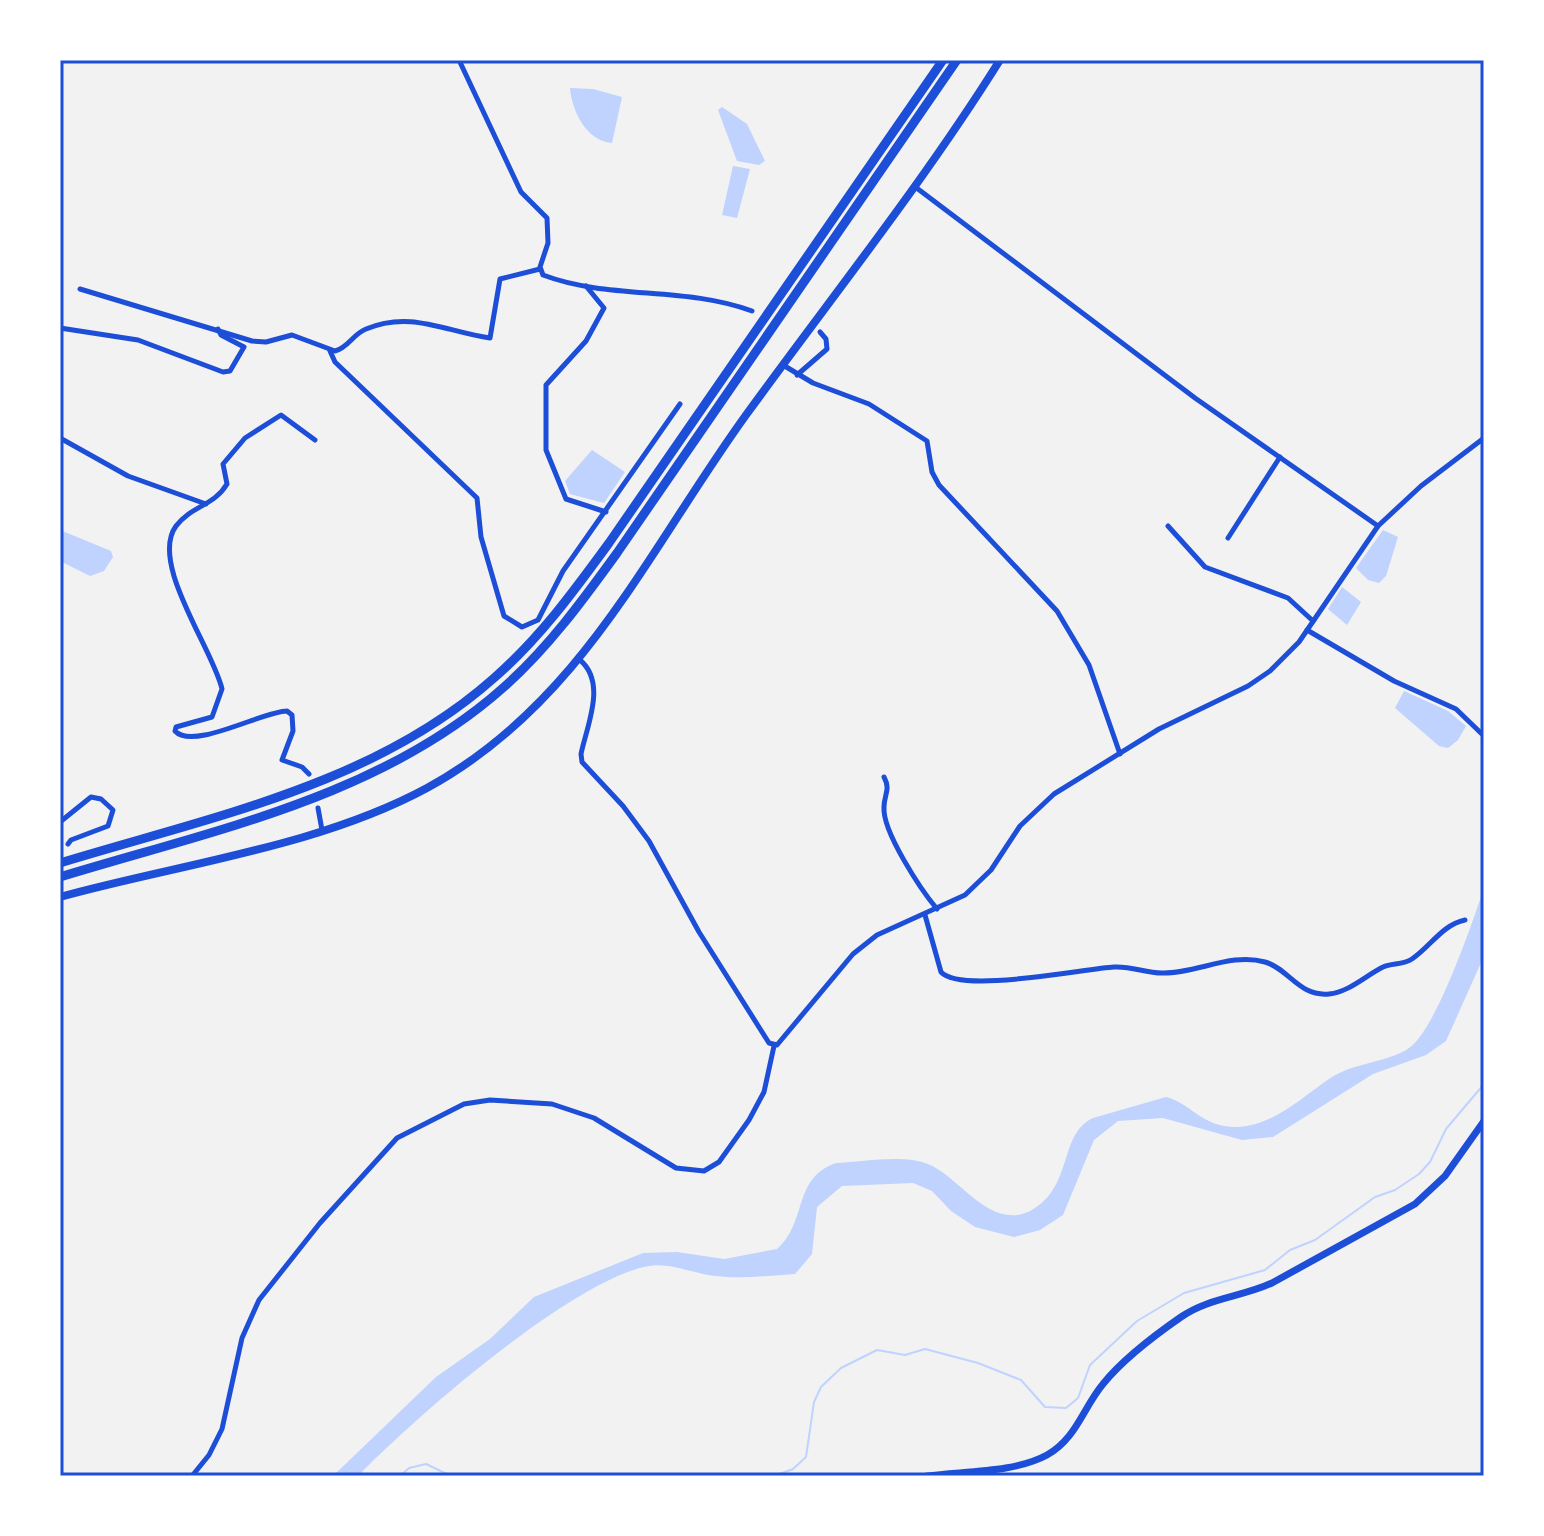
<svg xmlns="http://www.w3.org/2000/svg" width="1544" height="1536" font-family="Spectral,serif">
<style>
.water{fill:#bfd3fe}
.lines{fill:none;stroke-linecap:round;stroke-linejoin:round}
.stream{stroke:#bfd3fe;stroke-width:2}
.minor{stroke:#1d4ed8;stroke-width:5}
.secondary{stroke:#1d4ed8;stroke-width:7}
.trunk{stroke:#1d4ed8;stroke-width:8}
.motorway{stroke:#1d4ed8;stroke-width:9}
.neatline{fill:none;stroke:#1d4ed8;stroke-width:3}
</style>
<rect width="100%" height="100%" fill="#f2f2f2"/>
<!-- water -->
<g class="water">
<path d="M 570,88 L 593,89 L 622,97 L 612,143 C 586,141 572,111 570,88 Z"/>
<path d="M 722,107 L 747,124 L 765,161 L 759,165 L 737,161 L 718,110 Z"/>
<path d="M 733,166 L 750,169 L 737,218 L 722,215 Z"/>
<path d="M 592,450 L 625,472 L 604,503 L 570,494 L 565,481 Z"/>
<path d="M 60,530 L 111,551 L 113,557 L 104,571 L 90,576 L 60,561 Z"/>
<path d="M 1383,530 L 1398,537 L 1386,576 L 1379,583 L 1368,580 L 1356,568 Z"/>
<path d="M 1342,587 L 1361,602 L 1347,625 L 1328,609 Z"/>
<path d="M 1404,691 L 1448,711 L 1466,726 L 1458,740 L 1448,748 L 1439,746 L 1395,708 Z"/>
<path d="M 1484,888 L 1484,956 L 1446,1041 L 1426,1055 L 1373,1074 L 1273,1137 L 1242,1140 L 1163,1118 L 1118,1121 L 1094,1140 L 1063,1215 L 1040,1230 L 1014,1237 L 975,1227 L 951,1211 L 932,1191 L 913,1183 L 842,1186 L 817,1207 L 812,1254 L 795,1274 C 768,1276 742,1279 715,1276 C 694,1274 670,1262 649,1266 C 573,1279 413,1419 358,1476 L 333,1476 L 436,1377 L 490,1339 L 534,1297 L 643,1253 L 677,1252 L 724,1259 L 777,1249 C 808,1222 792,1178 836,1163 C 864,1162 902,1154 928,1164 C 959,1176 990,1231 1030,1211 C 1074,1188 1058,1134 1093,1118 L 1166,1097 C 1191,1103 1202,1128 1238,1127 C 1274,1125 1301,1098 1329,1079 C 1354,1062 1387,1063 1409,1048 C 1436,1030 1473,921 1484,888 Z"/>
</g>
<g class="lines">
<!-- stream -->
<g class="stream">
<path d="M 400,1476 L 409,1468 L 426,1464 L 451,1476"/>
<path d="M 774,1476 L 793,1469 L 806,1457 L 814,1402 L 821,1387 L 841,1368 L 877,1350 L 905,1355 L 925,1349 L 978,1363 L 1021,1380 L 1045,1407 L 1066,1408 L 1078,1398 L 1090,1365 L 1137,1321 L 1184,1293 L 1265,1270 L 1290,1250 L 1315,1240 L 1375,1197 L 1395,1190 L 1419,1174 L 1430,1162 L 1446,1129 L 1484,1084"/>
</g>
<!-- minor -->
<g class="minor">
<path d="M 459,60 L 521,192 L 547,218 L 548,243 L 540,267 L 543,275 C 609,300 685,286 752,311"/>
<path d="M 914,186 L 1195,398 L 1378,526"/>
<path d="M 586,286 L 604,308 L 586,341 L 546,385 L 546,450 L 566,499 L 606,512"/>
<path d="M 80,289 L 252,341 L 266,342 L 292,335 L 335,351 C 348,348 353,334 366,329 C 411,310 446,332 490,338 L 500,279 L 540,269"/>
<path d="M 60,328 L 138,340 L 223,372 L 230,371 L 244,347 L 221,335 L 218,329"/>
<path d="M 330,351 L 335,362 L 477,498 L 481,537 L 504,616 L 522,627 L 538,620 L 563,571 L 680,404"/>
<path d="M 783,365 L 813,383 L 869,404 L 927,441 L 932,472 L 939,485 L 1057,611 L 1089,665 L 1120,754"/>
<path d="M 797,375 L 827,349 L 826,339 L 820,332"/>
<path d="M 60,438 L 128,476 L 206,504"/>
<path d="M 1168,526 L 1205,567 L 1288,598 L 1313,621"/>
<path d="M 1228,538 L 1280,457"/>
<path d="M 1307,630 L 1394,681 L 1456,709 L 1484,736"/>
<path d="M 580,660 C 607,683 587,725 581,754 L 582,762 L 623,806 L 649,841 L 699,932 L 769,1043 L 777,1045 L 853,954 L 877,935 L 965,895 L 991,870 L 1020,826 L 1054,794 L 1159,729 L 1248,686 L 1270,671 L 1299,642 L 1378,526 L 1421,486 L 1484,438"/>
<path d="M 309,774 L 302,767 L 282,760 L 293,731 L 292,715 L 287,711 C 263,711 193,751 175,731 L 176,727 L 212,717 L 222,689 C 213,649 149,563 176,526 C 191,506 214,506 227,484 L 223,464 L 245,438 L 281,415 L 315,440"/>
<path d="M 884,777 C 891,790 884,794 884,807 C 882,831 921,890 937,909"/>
<path d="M 318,808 L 322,830"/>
<path d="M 60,822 L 91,797 L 101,799 L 113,810 L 108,826 L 71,840 L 68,844"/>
<path d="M 925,915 L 941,972 C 961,994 1082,969 1114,967 C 1132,966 1145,973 1162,973 C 1196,974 1231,952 1265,962 C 1289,969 1299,997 1329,994 C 1349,992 1365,976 1383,967 C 1392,963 1403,965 1412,959 C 1431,946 1442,925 1465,920"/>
<path d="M 192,1476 L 209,1455 L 222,1429 L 242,1338 L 259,1300 L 320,1223 L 397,1138 L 464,1104 L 490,1100 L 552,1104 L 594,1118 L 676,1168 L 704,1171 L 719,1162 L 749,1120 L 764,1092 L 774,1046"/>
</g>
<!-- secondary -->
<path class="secondary" d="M 927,1476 C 964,1471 1014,1473 1047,1455 C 1076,1439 1083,1408 1103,1384 C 1123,1359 1155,1335 1181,1317 C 1208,1298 1242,1297 1272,1283 L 1415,1204 L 1445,1176 L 1484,1121"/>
<!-- trunk -->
<path class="trunk" d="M 60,897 C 179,864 318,847 427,788 C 581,704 647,552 746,415 C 831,298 923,183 1000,60"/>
<!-- motorway -->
<g class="motorway">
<path d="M 60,863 C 210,817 374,785 494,678 C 539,639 574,591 609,543 L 943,60"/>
<path d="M 60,877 C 213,830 381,797 504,687 C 548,648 583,600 617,553 L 957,60"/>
</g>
</g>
<!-- border -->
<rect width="1544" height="1536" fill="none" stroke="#ffffff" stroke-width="124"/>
<rect x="62" y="62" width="1420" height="1412" class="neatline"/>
</svg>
